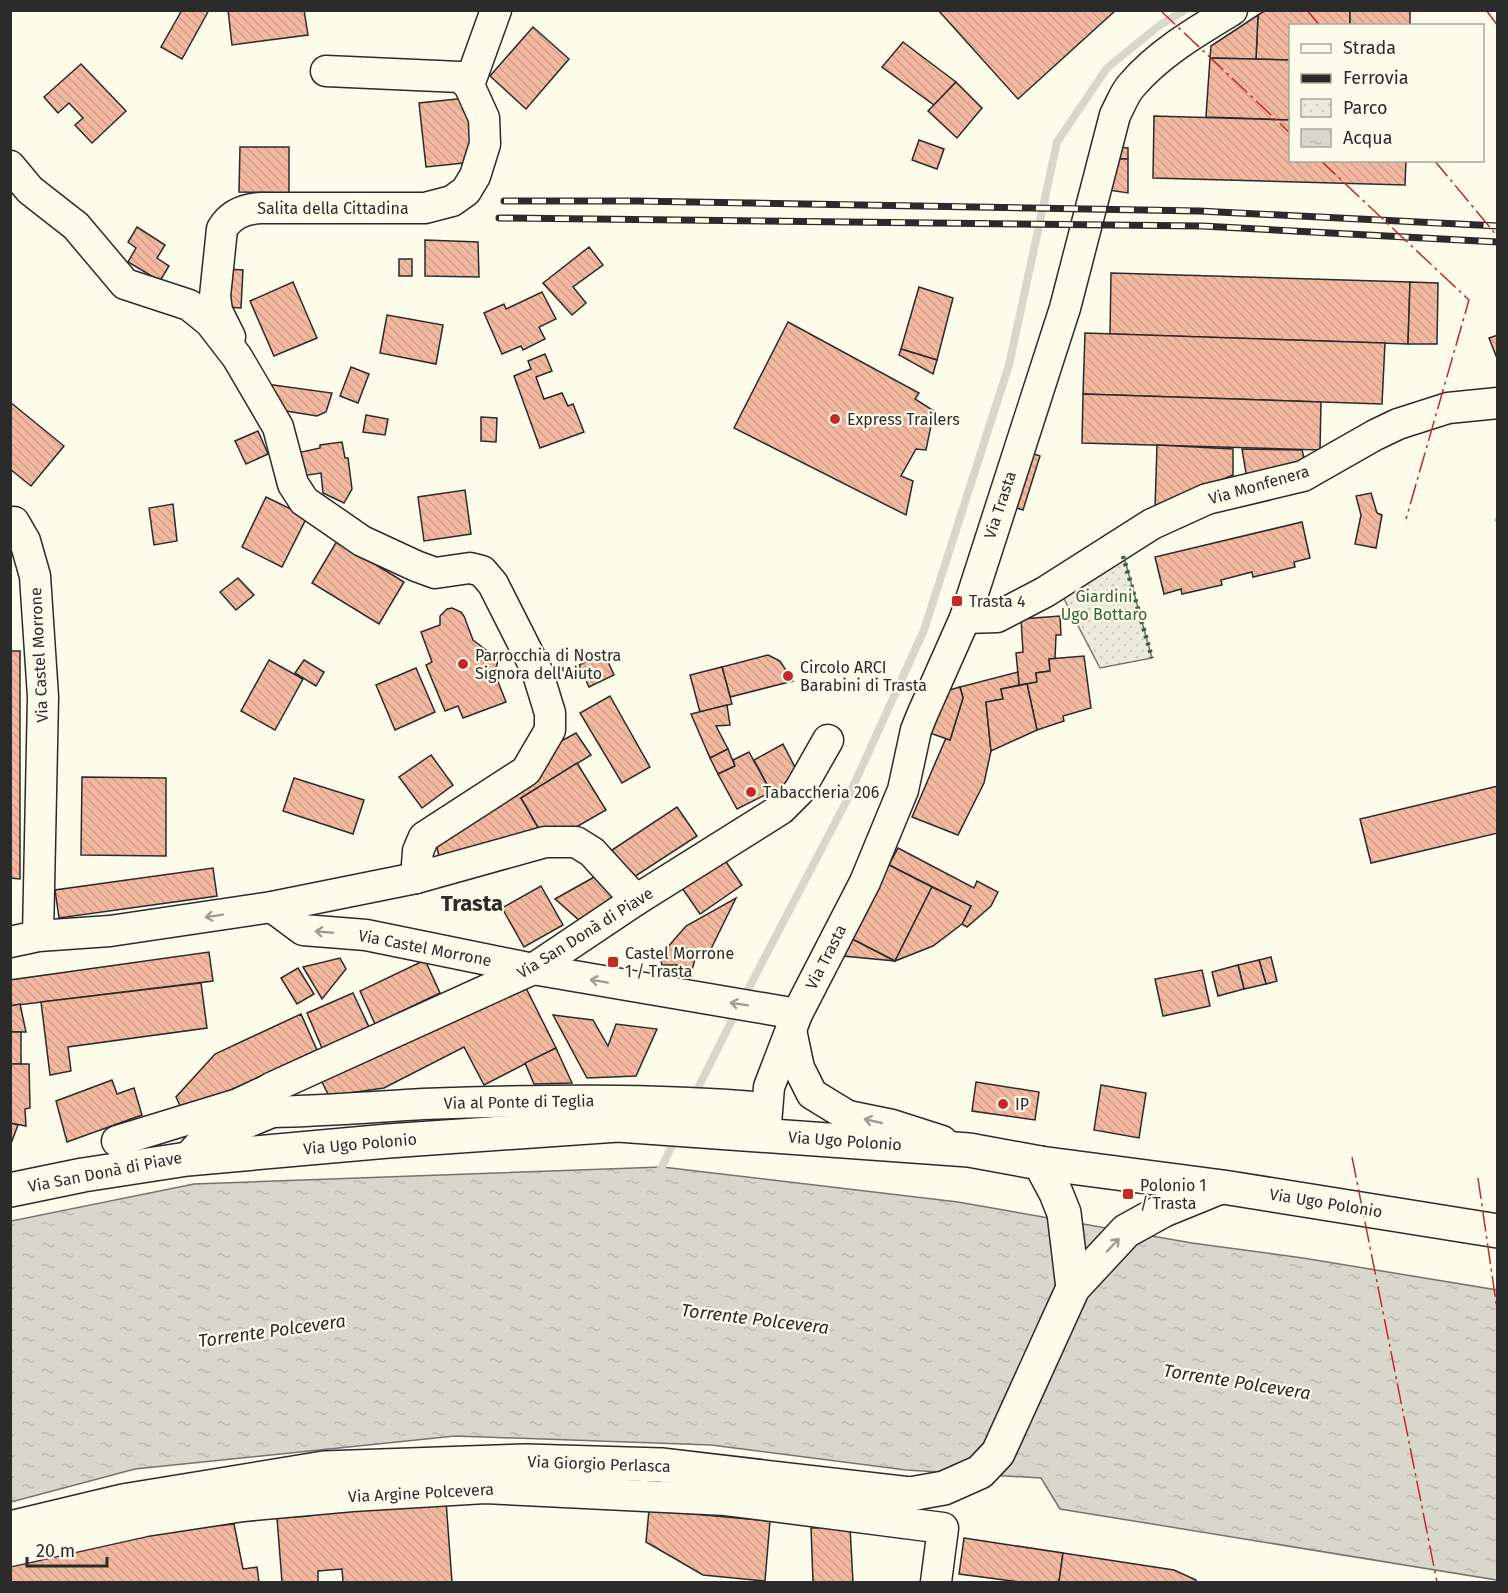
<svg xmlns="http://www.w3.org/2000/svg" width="1508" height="1593" font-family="'Fira Sans',sans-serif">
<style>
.park{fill:url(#park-dots);stroke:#74746e;stroke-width:1.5}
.water{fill:url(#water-ripples);stroke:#74746e;stroke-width:1.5}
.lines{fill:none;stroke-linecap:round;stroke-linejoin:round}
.stream{stroke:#d8d7c9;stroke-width:8}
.building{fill:url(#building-back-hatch);stroke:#2b2b2b;stroke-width:1.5}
.minor-casing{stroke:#2b2b2b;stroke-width:33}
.major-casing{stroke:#2b2b2b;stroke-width:36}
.minor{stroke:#fdfbea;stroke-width:30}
.major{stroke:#fdfbea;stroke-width:33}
.rail-casing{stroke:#2b2b2b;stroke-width:7}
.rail{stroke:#fdfbea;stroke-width:4.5;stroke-dasharray:14;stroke-linecap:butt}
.hedge{stroke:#34623c;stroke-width:4.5;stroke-dasharray:3 4.5;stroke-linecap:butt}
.power{stroke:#c62828;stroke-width:1.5;stroke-dasharray:21 4.5 3 4.5;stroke-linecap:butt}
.oneway{stroke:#9e9d94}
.poi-dot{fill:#c62828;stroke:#fdfbea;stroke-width:2}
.labels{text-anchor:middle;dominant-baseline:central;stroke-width:4.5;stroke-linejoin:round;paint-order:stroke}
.street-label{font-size:16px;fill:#2b2b2b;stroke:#fdfbea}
.poi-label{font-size:16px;fill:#2b2b2b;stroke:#fdfbea;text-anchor:start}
.park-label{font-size:16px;fill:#34623c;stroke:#fdfbea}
.water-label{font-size:18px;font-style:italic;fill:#2b2b2b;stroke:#fdfbea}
.district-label{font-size:22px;font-weight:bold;fill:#2b2b2b;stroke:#fdfbea}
</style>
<defs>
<pattern id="park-dots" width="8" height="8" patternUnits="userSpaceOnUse" patternTransform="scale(1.5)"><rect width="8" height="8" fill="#ecebdb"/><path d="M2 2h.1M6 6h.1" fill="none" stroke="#cbcabc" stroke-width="1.8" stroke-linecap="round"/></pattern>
<pattern id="water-ripples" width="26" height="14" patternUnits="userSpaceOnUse" patternTransform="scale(1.5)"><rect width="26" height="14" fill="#d8d7c9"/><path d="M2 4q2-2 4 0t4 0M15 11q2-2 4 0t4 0" fill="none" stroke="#bab9ad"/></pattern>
<pattern id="building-back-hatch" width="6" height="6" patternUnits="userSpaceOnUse" patternTransform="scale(1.5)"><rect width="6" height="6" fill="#f2b8a0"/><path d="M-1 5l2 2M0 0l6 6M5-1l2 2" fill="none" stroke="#d09e8a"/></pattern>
</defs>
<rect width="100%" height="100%" fill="#fdfbea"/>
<!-- park -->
<path class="park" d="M 1122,550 L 1152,658 L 1100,668 L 1061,593 Z"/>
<!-- water -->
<path class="water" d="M 662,1167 L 958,1202 L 1192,1243 L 1303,1258 L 1497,1290 L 1497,1580 L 1060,1509 L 1041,1478 L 906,1470 L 711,1445 L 455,1436 L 135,1469 L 11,1502 L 11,1221 L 194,1184 Z"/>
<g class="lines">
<!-- stream -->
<g class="stream">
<path d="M 743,999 L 846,802 L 924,630 L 1009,365 L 1057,142 L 1107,68 L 1160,25 L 1185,10"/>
<path d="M 693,1098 L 737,1010"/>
<path d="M 657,1177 L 676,1137"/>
</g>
</g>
<!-- building -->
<g class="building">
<path d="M 182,10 L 209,10 L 182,59 L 161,47 Z"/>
<path d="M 228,10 L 304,10 L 308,35 L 232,45 Z"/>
<path d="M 938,10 L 1116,10 L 1018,99 Z"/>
<path d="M 1266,10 L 1350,10 L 1350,26 L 1290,26 L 1290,60 L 1256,59 L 1258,15 Z"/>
<rect x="1350" y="10" width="60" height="16"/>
<path d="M 1258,15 L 1256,59 L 1210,58 L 1211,46 Z"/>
<path d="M 533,27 L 569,59 L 526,109 L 490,76 Z"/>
<path d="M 903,42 L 956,82 L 934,105 L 882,67 Z"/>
<path d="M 1210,58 L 1290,60 L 1290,120 L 1206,117 Z"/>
<path d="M 81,64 L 126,111 L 92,143 L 75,125 L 83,118 L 69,103 L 58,113 L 44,97 Z"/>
<path d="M 956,82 L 982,108 L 957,138 L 928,111 Z"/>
<path d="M 466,98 L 473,162 L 426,167 L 419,103 Z"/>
<path d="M 1154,116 L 1290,120 L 1290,160 L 1406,160 L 1405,185 L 1153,178 Z"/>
<path d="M 919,140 L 944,149 L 937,169 L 912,160 Z"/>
<path d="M 240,147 L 289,147 L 289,193 L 239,192 Z"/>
<path d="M 1117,147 L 1128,148 L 1128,159 L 1115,159 Z"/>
<path d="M 1115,159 L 1128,159 L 1128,193 L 1108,190 Z"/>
<path d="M 137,227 L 165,245 L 157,258 L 169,266 L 160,281 L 128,262 L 136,248 L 128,242 Z"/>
<path d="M 425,240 L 478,242 L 479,277 L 425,276 Z"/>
<path d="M 589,247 L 603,265 L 573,287 L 586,303 L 572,315 L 543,283 Z"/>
<rect x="399" y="259" width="13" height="17"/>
<path d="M 227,269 L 243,270 L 241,308 L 225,307 Z"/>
<path d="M 1111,273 L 1410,282 L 1408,344 L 1110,334 Z"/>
<path d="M 293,282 L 317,338 L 274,356 L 250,301 Z"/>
<path d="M 1410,282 L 1438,283 L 1437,344 L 1408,344 Z"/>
<path d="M 919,287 L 953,298 L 937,360 L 901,349 Z"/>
<path d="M 542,292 L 556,319 L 539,327 L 545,339 L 523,350 L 521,346 L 502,354 L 484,313 L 504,304 L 506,309 Z"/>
<path d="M 387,315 L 443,325 L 436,364 L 380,353 Z"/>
<path d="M 788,322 L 919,393 L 915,399 L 934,411 L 926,450 L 916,449 L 901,476 L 913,481 L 906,515 L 734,428 Z"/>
<path d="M 1085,333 L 1385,343 L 1382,404 L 1083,394 Z"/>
<path d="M 1498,335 L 1498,361 L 1489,338 Z"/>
<path d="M 901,349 L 937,360 L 933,374 L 899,355 Z"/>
<path d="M 545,354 L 552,371 L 536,377 L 544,399 L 562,393 L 568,406 L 573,404 L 584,432 L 540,448 L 514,376 L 531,369 L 528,361 Z"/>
<path d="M 351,367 L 369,374 L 358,403 L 340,396 Z"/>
<path d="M 266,384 L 332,393 L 326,412 L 317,416 L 286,411 Z"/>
<path d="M 1083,394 L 1321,402 L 1320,450 L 1082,443 Z"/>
<path d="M 10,402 L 64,446 L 31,486 L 10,469 Z"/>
<path d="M 366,415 L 388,419 L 385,435 L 363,432 Z"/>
<path d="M 481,417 L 497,418 L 496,442 L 481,441 Z"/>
<path d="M 258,431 L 268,454 L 246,464 L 235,441 Z"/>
<path d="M 342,442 L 345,458 L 348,458 L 352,489 L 344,503 L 323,493 L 321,473 L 302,476 L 297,453 L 320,448 L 320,445 Z"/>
<path d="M 1157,445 L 1233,449 L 1233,475 L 1155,508 Z"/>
<path d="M 1242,449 L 1302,450 L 1306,465 L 1247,479 Z"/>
<path d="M 1022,450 L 1040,456 L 1023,510 L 1004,504 Z"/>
<path d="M 465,490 L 471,534 L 424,541 L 418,497 Z"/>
<path d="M 1371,493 L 1377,513 L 1382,515 L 1376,548 L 1355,544 L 1361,515 L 1356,496 Z"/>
<path d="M 266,497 L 307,517 L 282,567 L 242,547 Z"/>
<path d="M 173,504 L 177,541 L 154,545 L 149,508 Z"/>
<path d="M 1302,522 L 1310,558 L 1294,562 L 1295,567 L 1253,577 L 1252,572 L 1221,580 L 1222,585 L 1182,594 L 1181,589 L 1164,594 L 1155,557 Z"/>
<path d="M 337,541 L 404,582 L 379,624 L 312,583 Z"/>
<path d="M 238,578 L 254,595 L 236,610 L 220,592 Z"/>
<path d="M 452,608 L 461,612 L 464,616 L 473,640 L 498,659 L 495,674 L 506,702 L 463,718 L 458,706 L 445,711 L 426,665 L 432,662 L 421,632 L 440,625 L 440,616 L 447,609 Z"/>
<path d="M 1060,616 L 1061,635 L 1056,635 L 1055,659 L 1049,659 L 1050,671 L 1036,673 L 1037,682 L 1019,685 L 1016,653 L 1023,652 L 1021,619 Z"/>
<path d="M 10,651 L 20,651 L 20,879 L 10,878 Z"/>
<path d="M 604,653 L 614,675 L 589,687 L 579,665 Z"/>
<path d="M 768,655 L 780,661 L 793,681 L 730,697 L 722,667 Z"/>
<path d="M 1084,656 L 1091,708 L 1063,716 L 1064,721 L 1037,730 L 1027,684 L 1037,682 L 1036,673 L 1050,671 L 1049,659 Z"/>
<path d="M 269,660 L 303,679 L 275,730 L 241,711 Z"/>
<path d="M 304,660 L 324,672 L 316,686 L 295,673 Z"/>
<path d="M 722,667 L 732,704 L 700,712 L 690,675 Z"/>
<path d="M 416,668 L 435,712 L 395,730 L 376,685 Z"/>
<path d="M 1018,672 L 1019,685 L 1001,689 L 1003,699 L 986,702 L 991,751 L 984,783 L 958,835 L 912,817 L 946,738 L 950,740 L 963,698 L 960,687 Z"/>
<path d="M 1027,684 L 1037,730 L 991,751 L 986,702 L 1003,699 L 1001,689 Z"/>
<path d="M 960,687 L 963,698 L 950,740 L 927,732 L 942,692 Z"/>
<path d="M 610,696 L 650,767 L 622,783 L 580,713 Z"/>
<path d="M 727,705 L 730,725 L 716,726 L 728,749 L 710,758 L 691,714 Z"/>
<path d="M 576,733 L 591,755 L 521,798 L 539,829 L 439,857 L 435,837 L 552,746 Z"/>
<path d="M 783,744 L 800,777 L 771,792 L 754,760 Z"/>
<path d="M 728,749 L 735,766 L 718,774 L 710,758 Z"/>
<path d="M 749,752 L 771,792 L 737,809 L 718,774 L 735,766 L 733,760 Z"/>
<path d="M 431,755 L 453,785 L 422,808 L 399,777 Z"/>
<path d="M 577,763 L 606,810 L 571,830 L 539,829 L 521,798 Z"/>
<path d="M 82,777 L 166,778 L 166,856 L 81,855 Z"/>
<path d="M 294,778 L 364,800 L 353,834 L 283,811 Z"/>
<path d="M 1498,786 L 1498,833 L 1371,863 L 1360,819 Z"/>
<path d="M 677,807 L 697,836 L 631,879 L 612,850 Z"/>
<path d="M 898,848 L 974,888 L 977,881 L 998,892 L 991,906 L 967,927 L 962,924 L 971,906 L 889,865 Z"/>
<path d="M 724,859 L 742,885 L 700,914 L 682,888 Z"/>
<path d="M 889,865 L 932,887 L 895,961 L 852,939 Z"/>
<path d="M 213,868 L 217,896 L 59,918 L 55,890 Z"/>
<path d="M 596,876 L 620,897 L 580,921 L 555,899 Z"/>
<path d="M 541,886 L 563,925 L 524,947 L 502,908 Z"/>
<path d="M 932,887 L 971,906 L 962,924 L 933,946 L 895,961 Z"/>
<path d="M 736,898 L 707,957 L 696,956 L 689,980 L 675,980 L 677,965 L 662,965 L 660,956 L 686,926 Z"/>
<path d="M 852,939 L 895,961 L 843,956 Z"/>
<path d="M 209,952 L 213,981 L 10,1006 L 10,980 Z"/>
<path d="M 1271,957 L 1277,981 L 1266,984 L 1259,960 Z"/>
<path d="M 340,958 L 346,969 L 322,999 L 303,967 Z"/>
<path d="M 425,960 L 440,993 L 375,1024 L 360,991 Z"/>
<path d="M 1259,960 L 1266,984 L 1244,989 L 1238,965 Z"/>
<path d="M 1238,965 L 1244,989 L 1218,996 L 1212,972 Z"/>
<path d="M 298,968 L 314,994 L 297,1004 L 281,978 Z"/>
<path d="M 1202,970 L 1210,1006 L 1163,1016 L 1155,979 Z"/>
<path d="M 523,982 L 556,1048 L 484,1085 L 464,1047 L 384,1088 L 329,1096 L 321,1080 Z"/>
<path d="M 201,983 L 207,1028 L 68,1047 L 71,1071 L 50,1075 L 41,1002 Z"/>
<path d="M 353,993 L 369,1027 L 322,1048 L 307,1013 Z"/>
<path d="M 20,1004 L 26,1032 L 10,1032 L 10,1006 Z"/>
<path d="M 301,1014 L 317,1050 L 183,1112 L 176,1097 L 215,1054 Z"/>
<path d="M 553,1015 L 593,1020 L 608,1046 L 616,1024 L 657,1029 L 636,1076 L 587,1078 Z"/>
<rect x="10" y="1032" width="11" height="32"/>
<path d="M 556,1048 L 572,1083 L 534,1084 L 525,1063 Z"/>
<path d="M 10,1064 L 29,1064 L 30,1108 L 25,1109 L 26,1126 L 10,1123 Z"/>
<path d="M 112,1080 L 117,1094 L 134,1088 L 142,1115 L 67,1142 L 56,1101 Z"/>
<path d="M 976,1082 L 1039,1092 L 1035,1120 L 972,1111 Z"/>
<path d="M 1101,1085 L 1146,1093 L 1139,1138 L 1094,1130 Z"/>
<path d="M 10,1123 L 18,1125 L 10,1146 Z"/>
<path d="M 446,1501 L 452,1582 L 343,1582 L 342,1569 L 318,1571 L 318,1582 L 282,1582 L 277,1518 L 309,1516 L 309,1511 Z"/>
<path d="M 649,1510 L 770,1521 L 765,1581 L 703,1575 L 646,1542 Z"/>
<path d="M 234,1524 L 243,1569 L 257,1567 L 259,1582 L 10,1582 L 10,1563 L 54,1552 L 193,1528 Z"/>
<path d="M 850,1527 L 853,1582 L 813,1582 L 811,1528 Z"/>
<path d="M 964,1538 L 1063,1553 L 1059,1582 L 1019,1582 L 959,1574 Z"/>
<path d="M 1063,1553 L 1174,1570 L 1196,1580 L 1196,1582 L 1059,1582 Z"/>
</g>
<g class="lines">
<!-- minor casing -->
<g class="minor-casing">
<g id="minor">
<path d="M 469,85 L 496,10"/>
<path d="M 10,166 L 30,190 L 76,226 L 125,284 L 189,305 L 210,322 L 237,357 L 278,427 L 293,484 L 304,501 L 362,541 L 416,566 L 435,573 L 470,568 L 482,571 L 493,584 L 537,671 L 550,713 L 550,730 L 526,771 L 424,837 L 418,851 L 416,878"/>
<path d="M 230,337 L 217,311 L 215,296 L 222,229 C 231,214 244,209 261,208 L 425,208 L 452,201 L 466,191 L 475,176 L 485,144 L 484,118 L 469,85 L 460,77 L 326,71"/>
<path d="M 14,522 L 25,541 L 35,576 L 43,697 L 38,936"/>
<path d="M 965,618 L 997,617 L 1045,592 L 1152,524 L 1207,499 L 1303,476 L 1375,435 L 1398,424 L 1448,408 L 1498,403"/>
<path d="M 272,907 L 303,930 L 366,935 L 533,969 L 797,1014"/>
<path d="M 10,942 L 38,936 L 110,931 L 272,907 L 416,878 L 545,842 L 576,842 L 592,852 L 636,900"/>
<path d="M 791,1030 L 799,1068 L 812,1094 L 848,1116 L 892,1125 L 942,1141"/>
<path d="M 272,1112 C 322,1111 372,1107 423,1104 C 537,1100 652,1098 766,1108"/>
<path d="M 765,1136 L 769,1087 L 797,1014 L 865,882 L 903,790 L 916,730 L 922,715 L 965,618 L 1065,308 L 1115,115 C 1120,106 1124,94 1131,86 C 1158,54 1197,31 1232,10"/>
<path d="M 117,1141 L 238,1104 L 266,1091"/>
<path d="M 187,1159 L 203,1141 L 272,1112 L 271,1088 L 533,969 L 636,900 L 781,809 L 799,791 L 828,740"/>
<path d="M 10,1551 L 145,1521 L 243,1506 L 352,1496 L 485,1488 L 726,1500 L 943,1528 L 936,1582"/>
</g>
</g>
<!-- major casing -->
<g class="major-casing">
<g id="major">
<path d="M 1040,1163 L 1056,1193 L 1064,1213 L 1073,1288"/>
<path d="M 10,1190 L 83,1175 L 187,1159 L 388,1141 L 618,1125 L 969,1150 L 1040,1163 L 1223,1187 L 1498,1231"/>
<path d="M 10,1528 L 123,1501 L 324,1468 L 526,1461 L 661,1465 L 910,1494 L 944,1488 L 980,1472 L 998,1453 L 1073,1288 L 1126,1231 L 1164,1210 L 1218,1188"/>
</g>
</g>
<!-- minor -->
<use href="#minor" class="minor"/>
<!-- major -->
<use href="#major" class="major"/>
<!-- rail casing -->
<g class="rail-casing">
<g id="rail">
<path d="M 504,201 L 636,201 L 1199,211 L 1498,226"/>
<path d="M 499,218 L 1202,226 L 1498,242"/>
</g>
</g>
<!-- rail -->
<use href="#rail" class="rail"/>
<!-- hedge -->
<path class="hedge" d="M 1123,556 L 1152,658"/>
<!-- power -->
<g class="power">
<path d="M 1160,10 L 1290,133"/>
<path d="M 1307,10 L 1320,26"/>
<path d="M 1486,10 L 1498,26"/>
<path d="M 1320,160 L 1469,300 L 1406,519"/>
<path d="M 1434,160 L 1498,237"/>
<path d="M 1496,521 L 1498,512"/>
<path d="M 1352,1157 L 1437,1582"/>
<path d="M 1478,1178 L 1498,1316"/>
</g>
</g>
<!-- one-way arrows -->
<defs><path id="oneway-shaft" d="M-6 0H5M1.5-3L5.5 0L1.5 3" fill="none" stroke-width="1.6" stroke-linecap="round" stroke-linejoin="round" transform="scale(1.5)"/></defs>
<g class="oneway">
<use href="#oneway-shaft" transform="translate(214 916) rotate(171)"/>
<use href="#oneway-shaft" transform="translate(324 932) rotate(-175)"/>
<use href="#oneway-shaft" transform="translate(599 981) rotate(-170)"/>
<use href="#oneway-shaft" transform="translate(739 1004) rotate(-171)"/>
<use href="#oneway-shaft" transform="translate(873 1121) rotate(-167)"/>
<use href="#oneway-shaft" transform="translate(1113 1245) rotate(-47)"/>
</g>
<!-- markers -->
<g class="poi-dot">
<circle cx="835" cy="419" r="6"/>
<rect x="951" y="595" width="12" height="12" rx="3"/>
<circle cx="463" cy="664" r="6"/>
<circle cx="788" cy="676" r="6"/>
<circle cx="751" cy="792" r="6"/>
<rect x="607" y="956" width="12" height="12" rx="3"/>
<circle cx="1003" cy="1104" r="6"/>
<rect x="1122" y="1188" width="12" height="12" rx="3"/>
</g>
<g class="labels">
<!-- street labels -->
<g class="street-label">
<text x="333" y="208">Salita della Cittadina</text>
<text transform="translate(1259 485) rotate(-16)">Via Monfenera</text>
<text transform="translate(1000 505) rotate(-72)">Via Trasta</text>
<text transform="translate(39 655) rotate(-93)">Via Castel Morrone</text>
<text transform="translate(585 933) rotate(-32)">Via San Donà di Piave</text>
<text transform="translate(425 948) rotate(11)">Via Castel Morrone</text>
<text transform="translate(826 957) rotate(-63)">Via Trasta</text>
<text transform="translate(519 1102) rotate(-1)">Via al Ponte di Teglia</text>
<text transform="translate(845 1141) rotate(4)">Via Ugo Polonio</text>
<text transform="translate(360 1144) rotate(-5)">Via Ugo Polonio</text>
<text transform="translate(105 1172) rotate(-11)">Via San Donà di Piave</text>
<text transform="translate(1326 1203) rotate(9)">Via Ugo Polonio</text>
<text transform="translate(599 1464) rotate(2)">Via Giorgio Perlasca</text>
<text transform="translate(421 1493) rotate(-3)">Via Argine Polcevera</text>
</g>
<!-- poi labels -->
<g class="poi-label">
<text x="847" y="419">Express Trailers</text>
<text x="969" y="601">Trasta 4</text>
<text x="475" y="655">Parrocchia di Nostra<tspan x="475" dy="18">Signora dell'Aiuto</tspan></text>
<text x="800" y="667">Circolo ARCI<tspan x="800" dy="18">Barabini di Trasta</tspan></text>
<text x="763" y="792">Tabaccheria 206</text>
<text x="625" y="953">Castel Morrone<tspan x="625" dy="18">1 / Trasta</tspan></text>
<text x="1015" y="1104">IP</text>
<text x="1140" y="1185">Polonio 1<tspan x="1140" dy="18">/ Trasta</tspan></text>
</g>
<!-- park labels -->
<g class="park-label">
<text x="1104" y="596">Giardini<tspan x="1104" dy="18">Ugo Bottaro</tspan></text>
</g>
<!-- water labels -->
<g class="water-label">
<text transform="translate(755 1319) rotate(7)">Torrente Polcevera</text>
<text transform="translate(272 1331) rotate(-8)">Torrente Polcevera</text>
<text transform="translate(1237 1382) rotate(9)">Torrente Polcevera</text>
</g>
<!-- district labels -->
<g class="district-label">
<text x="472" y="903">Trasta</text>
</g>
</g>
<!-- border -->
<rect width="1508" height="1593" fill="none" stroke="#2b2b2b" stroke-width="24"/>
<!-- legend -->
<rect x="1289" y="24" width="195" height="138" fill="#fdfbea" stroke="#a9a89e" stroke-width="1.5"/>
<rect x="1301" y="44" width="30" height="9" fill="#fdfbea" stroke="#a9a89e" stroke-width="1.5"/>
<text x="1343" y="54" font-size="18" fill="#2b2b2b">Strada</text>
<rect x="1301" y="74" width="30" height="9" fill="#2b2b2b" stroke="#a9a89e" stroke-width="1.5"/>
<text x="1343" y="84" font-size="18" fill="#2b2b2b">Ferrovia</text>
<rect x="1301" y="99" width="30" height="18" fill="url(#park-dots)" stroke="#a9a89e" stroke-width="1.5"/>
<text x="1343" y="114" font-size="18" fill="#2b2b2b">Parco</text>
<rect x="1301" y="129" width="30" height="18" fill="url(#water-ripples)" stroke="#a9a89e" stroke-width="1.5"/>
<text x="1343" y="144" font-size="18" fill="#2b2b2b">Acqua</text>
<!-- scale -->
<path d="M27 1557v9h80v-9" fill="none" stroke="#2b2b2b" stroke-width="3"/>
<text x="36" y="1557" font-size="18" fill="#2b2b2b" stroke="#fdfbea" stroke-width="4.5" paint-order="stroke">20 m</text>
</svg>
